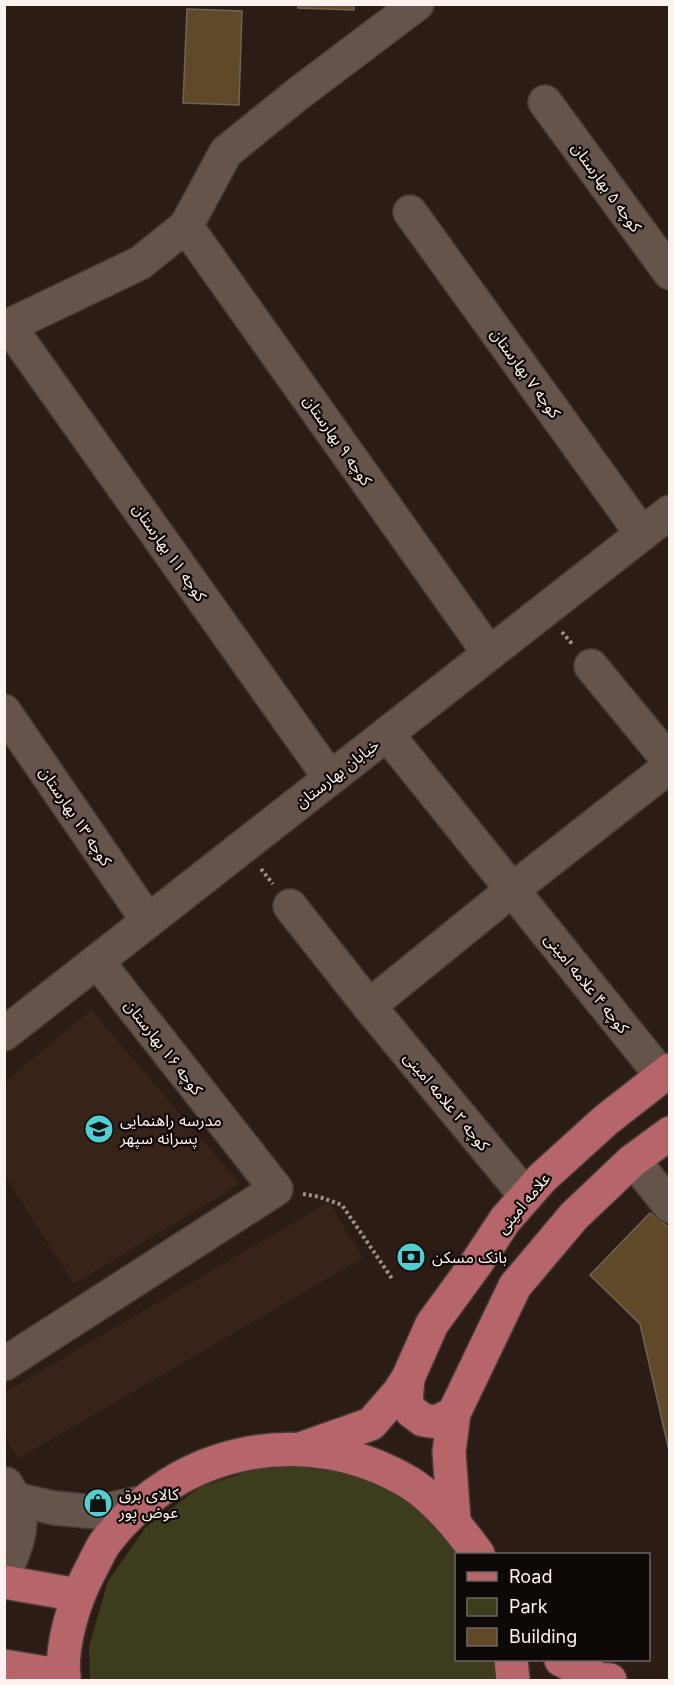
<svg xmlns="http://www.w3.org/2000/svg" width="674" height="1685" font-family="Inter,'Noto Sans Arabic',sans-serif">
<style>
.built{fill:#38231a}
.green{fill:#3d3c1d}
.building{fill:#5f4928;stroke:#6f6456;stroke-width:1.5}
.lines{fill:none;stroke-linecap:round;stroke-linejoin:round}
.minor-casing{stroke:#463a36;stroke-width:36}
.major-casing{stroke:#463a36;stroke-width:36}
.path{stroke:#9c8f89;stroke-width:4;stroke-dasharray:3 3;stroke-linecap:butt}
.minor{stroke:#65544c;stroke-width:33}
.major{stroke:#b6656a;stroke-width:33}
.labels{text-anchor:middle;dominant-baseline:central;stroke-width:4.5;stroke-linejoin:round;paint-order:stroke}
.street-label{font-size:16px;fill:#fdf2ed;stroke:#0e0806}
.poi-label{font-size:16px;fill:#fdf2ed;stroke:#0e0806;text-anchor:start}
</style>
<rect width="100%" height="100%" fill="#2b1c15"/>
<!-- built -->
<g class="built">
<path d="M 91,1010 L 240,1184 L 74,1284 L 5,1176 L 5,1082 Z"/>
<path d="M 329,1202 L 363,1258 L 18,1459 L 5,1437 L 5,1392 Z"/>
</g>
<!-- green -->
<path class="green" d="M 265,1466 L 334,1468 L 397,1493 L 450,1537 L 460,1554 L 456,1554 L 456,1660 L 497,1660 L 495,1680 L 90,1680 L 89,1646 L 108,1581 L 146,1527 L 200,1487 Z"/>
<!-- building -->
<g class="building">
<path d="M 298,4 L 354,4 L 354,10 L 298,8 Z"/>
<path d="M 187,9 L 242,11 L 239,105 L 183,103 Z"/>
<path d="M 650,1213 L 670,1228 L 670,1455 L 640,1324 L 590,1275 Z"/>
</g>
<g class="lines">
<!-- minor casing -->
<g class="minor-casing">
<g id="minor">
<path d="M 545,102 L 670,273"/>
<path d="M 410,212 L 642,534"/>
<path d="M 186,226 L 489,653"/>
<path d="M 9,326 L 330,778"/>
<path d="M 4,328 L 140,263 L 186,226 L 226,152 L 299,93 L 417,4"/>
<path d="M 591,666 L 670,762"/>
<path d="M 4,711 L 148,921"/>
<path d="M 387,734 L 662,1076"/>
<path d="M 290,906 L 369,1006 L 526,1196"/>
<path d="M 369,1006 L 512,890 L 670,766"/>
<path d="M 4,1034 L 670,512"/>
<path d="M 634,1161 L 670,1206"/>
<path d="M 4,1364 L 276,1189 L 97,961"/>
<path d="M 15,1499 L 54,1508 L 96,1512 L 144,1502"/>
<path d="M 4,1568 C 11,1562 12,1555 15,1547 C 24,1522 20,1506 6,1484"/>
</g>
</g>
<!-- major casing -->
<g class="major-casing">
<g id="major">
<path d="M 408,1378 L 406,1402 L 411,1411 L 423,1420 L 437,1422 L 454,1413"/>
<path d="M 303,1448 L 371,1424 L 399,1392 L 408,1378 L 432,1324 L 478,1261 L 505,1220 L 542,1178 L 606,1120 L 670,1070"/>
<path d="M 454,1520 L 449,1452 L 454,1413 L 515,1286 L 574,1216 L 632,1161 L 670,1133"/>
<path d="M 4,1582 L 78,1595"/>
<path d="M 511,1660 L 513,1680"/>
<path d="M 561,1660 L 599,1679 L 610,1680"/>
<path d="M 4,1666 L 64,1676"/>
<path d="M 64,1680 C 60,1646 74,1601 90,1571 C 95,1562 99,1552 105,1543 C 177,1447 307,1421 410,1483 C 437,1500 460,1529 478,1554"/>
</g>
</g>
<!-- path -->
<g class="path">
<path d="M 562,632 L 573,645"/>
<path d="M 261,869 L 273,884"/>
<path d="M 303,1194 L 320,1197 L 342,1205 L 393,1280"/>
</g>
<!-- minor -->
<use href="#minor" class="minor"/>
<!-- major -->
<use href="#major" class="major"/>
</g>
<!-- icons -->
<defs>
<g id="school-disc" transform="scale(1.5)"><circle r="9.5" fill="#52cdd0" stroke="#0e0806"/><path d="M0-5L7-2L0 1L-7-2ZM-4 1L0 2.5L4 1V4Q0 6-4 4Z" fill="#111"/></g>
<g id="bank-disc" transform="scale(1.5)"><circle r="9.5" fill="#52cdd0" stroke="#0e0806"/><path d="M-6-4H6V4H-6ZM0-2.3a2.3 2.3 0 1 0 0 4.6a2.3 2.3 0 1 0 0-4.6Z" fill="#111"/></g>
<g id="shop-disc" transform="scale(1.5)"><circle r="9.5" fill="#52cdd0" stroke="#0e0806"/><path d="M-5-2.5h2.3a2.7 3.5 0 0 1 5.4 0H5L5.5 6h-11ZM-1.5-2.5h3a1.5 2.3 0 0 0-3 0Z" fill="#111"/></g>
</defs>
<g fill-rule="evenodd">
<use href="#school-disc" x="99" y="1129"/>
<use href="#bank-disc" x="411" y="1257"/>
<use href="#shop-disc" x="98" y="1503"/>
</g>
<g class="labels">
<!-- street labels -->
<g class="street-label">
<text transform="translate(607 187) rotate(54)">کوچه ۵ بهارستان</text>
<text transform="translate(526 373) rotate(54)">کوچه ۷ بهارستان</text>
<text transform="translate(338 440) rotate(55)">کوچه ۹ بهارستان</text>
<text transform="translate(170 552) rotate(55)">کوچه ۱۱ بهارستان</text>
<text transform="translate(337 773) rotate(-38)">خیابان بهارستان</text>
<text transform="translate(76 816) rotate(56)">کوچه ۱۳ بهارستان</text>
<text transform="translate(587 983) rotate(51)">کوچه ۴ علامه امینی</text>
<text transform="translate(164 1047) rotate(52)">کوچه ۱۶ بهارستان</text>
<text transform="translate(447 1101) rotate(50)">کوچه ۲ علامه امینی</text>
<text transform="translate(523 1203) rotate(-50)">علامه امینی</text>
</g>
<!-- poi labels -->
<g class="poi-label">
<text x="120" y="1120">مدرسه راهنمایی<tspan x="120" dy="18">پسرانه سپهر</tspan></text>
<text x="432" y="1257">بانک مسکن</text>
<text x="119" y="1494">کالای برق<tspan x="119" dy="18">عوض پور</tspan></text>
</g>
</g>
<!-- border -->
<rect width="674" height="1685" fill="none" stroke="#fdf2ed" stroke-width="12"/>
<!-- legend -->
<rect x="455" y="1553" width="195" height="108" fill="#0e0806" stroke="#6e6662" stroke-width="1.5"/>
<rect x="467" y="1572" width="30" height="9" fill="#b6656a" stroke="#6e6662" stroke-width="1.5"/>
<text x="509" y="1583" font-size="18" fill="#fdf2ed">Road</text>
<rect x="467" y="1598" width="30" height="18" fill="#3d3c1d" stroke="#6e6662" stroke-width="1.5"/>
<text x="509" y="1613" font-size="18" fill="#fdf2ed">Park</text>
<rect x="467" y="1628" width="30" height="18" fill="#5f4928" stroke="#6e6662" stroke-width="1.5"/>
<text x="509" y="1643" font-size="18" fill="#fdf2ed">Building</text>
</svg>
